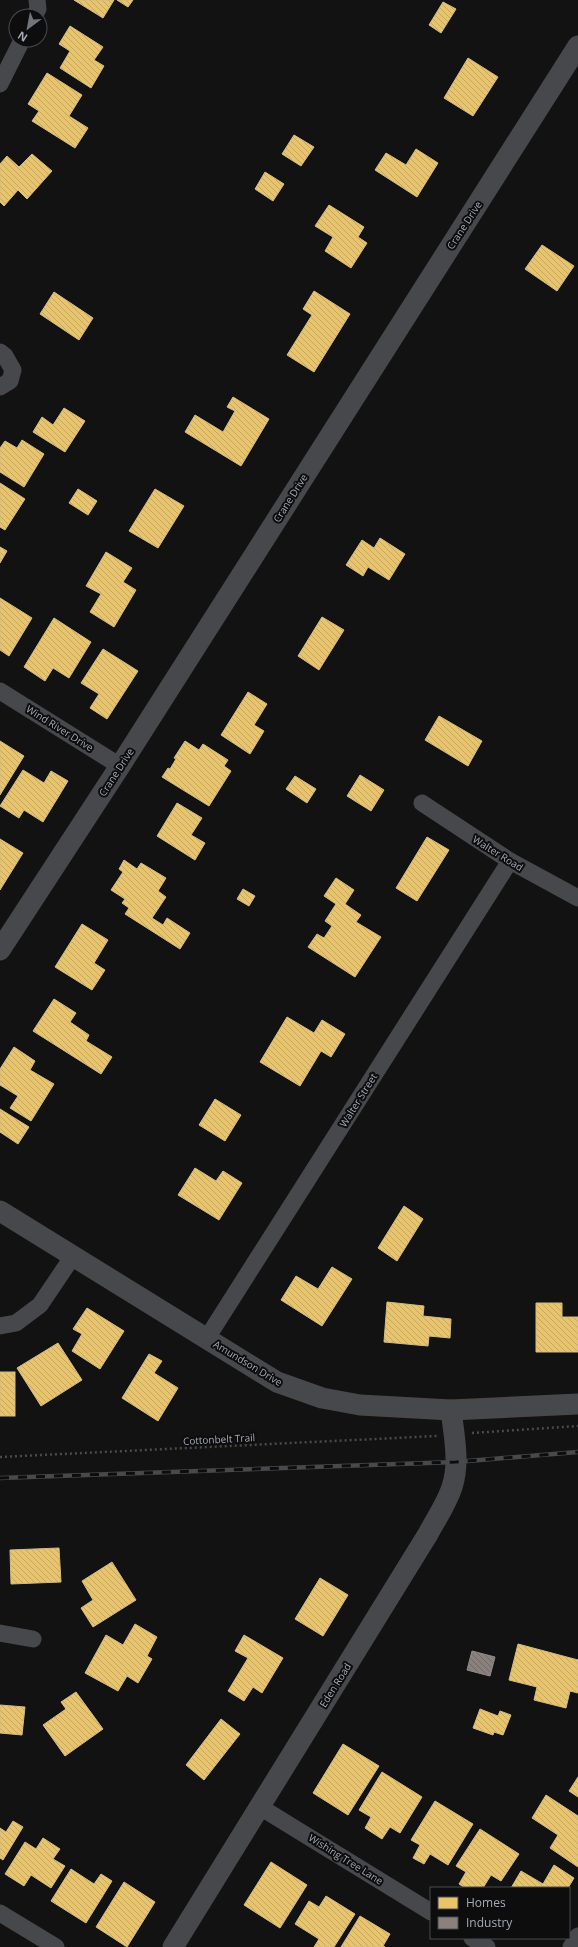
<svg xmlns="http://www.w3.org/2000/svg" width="578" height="1947" font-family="'Open Sans',sans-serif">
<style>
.homes{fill:url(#homes-back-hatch);stroke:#d4bc80}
.industry{fill:url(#industry-back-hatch);stroke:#928d8c}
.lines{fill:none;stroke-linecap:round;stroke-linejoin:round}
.path{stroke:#484a4d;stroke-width:2.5;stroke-dasharray:2 3;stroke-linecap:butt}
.minor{stroke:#47484b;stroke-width:17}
.tertiary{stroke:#47484b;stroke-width:21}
.rail-casing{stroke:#47494b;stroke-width:4.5}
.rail{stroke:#0d0d0e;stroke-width:3;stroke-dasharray:9;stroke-linecap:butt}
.labels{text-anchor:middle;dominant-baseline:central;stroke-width:4;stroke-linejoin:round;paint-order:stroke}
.street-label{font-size:10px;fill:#a4a9b3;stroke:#0d0d0e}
</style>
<defs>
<pattern id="homes-back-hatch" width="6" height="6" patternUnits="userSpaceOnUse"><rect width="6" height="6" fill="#e9c46a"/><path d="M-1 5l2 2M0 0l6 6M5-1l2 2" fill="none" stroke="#c4a760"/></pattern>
<pattern id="industry-back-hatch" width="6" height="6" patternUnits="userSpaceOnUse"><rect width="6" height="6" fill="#8a817c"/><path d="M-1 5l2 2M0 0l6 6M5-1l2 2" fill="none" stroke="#6f6a67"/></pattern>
</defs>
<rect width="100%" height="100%" fill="#121213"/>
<!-- homes -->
<g class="homes">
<path d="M 74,0 L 114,0 L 103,18 Z"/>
<path d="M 117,0 L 133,0 L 128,7 Z"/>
<path d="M 443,2 L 456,9 L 441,33 L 429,25 Z"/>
<path d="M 70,26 L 103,47 L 94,60 L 104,66 L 91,88 L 60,68 L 70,51 L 59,44 Z"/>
<path d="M 468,58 L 498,77 L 473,116 L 444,98 Z"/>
<path d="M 47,73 L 82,95 L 69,116 L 88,128 L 75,148 L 32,121 L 39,111 L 28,104 Z"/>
<path d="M 294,135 L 314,147 L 301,166 L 282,154 Z"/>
<path d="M 416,149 L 438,163 L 417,197 L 375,170 L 386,153 L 406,165 Z"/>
<path d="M 32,154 L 52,171 L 27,199 L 18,190 L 4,206 L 0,202 L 0,164 L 7,156 L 19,167 Z"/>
<path d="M 265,172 L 284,184 L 273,201 L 255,189 Z"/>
<path d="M 329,205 L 364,227 L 358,237 L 367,243 L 351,268 L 325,251 L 333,237 L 315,226 Z"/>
<path d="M 542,245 L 574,266 L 557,291 L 525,269 Z"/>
<path d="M 314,291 L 350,314 L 314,372 L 287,355 L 312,315 L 303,309 Z"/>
<path d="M 54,292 L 93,318 L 79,340 L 40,314 Z"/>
<path d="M 233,397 L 269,419 L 241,466 L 185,432 L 195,415 L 223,432 L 235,411 L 227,407 Z"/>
<path d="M 64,408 L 85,421 L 65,452 L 33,432 L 42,417 L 53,425 Z"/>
<path d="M 22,440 L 44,454 L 24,487 L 0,472 L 0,448 L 5,441 L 17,448 Z"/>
<path d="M 0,483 L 25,499 L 5,530 L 0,527 Z"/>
<path d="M 78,489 L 97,501 L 88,515 L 69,503 Z"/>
<path d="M 155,489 L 184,506 L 158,548 L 129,531 Z"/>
<path d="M 380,538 L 405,554 L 389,580 L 368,567 L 363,576 L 346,565 L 362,540 L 374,548 Z"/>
<path d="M 0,547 L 7,551 L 0,563 Z"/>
<path d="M 106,552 L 132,568 L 123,582 L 136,590 L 114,627 L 90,612 L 101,594 L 86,586 Z"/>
<path d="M 0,598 L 32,618 L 9,656 L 0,650 Z"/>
<path d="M 322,617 L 344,630 L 319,670 L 298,656 Z"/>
<path d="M 54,618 L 91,642 L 69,678 L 53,668 L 45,681 L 24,667 Z"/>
<path d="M 103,649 L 138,671 L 107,719 L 90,708 L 99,694 L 81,683 Z"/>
<path d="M 248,692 L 267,704 L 254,725 L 264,731 L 250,754 L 221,735 Z"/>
<path d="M 439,716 L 482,741 L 468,766 L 425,740 Z"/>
<path d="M 0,741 L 24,756 L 0,795 Z"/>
<path d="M 185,741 L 199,750 L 203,744 L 228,760 L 224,766 L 231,771 L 209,806 L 162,777 L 168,768 L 170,769 L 176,759 L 174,758 Z"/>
<path d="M 23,770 L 44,783 L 51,771 L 68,781 L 43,822 L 24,810 L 19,818 L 0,806 Z"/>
<path d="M 360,775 L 384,790 L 371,811 L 347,796 Z"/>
<path d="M 295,776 L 316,789 L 307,803 L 286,789 Z"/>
<path d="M 177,803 L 202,818 L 191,835 L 205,843 L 195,860 L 157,836 Z"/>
<path d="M 427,837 L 449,850 L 417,901 L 396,888 Z"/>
<path d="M 0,839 L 23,853 L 0,890 Z"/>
<path d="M 124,860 L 137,869 L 141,863 L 166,878 L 158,891 L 166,897 L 152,918 L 163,925 L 167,918 L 190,933 L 180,949 L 125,914 L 129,908 L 122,903 L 125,899 L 111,890 L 123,872 L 119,869 Z"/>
<path d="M 336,878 L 354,890 L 345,904 L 361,915 L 356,922 L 381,937 L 355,977 L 308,947 L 317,934 L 324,938 L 332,926 L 325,921 L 336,904 L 324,896 Z"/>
<path d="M 243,889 L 255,896 L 249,906 L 237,899 Z"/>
<path d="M 82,924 L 108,940 L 94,963 L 105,970 L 92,990 L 55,967 Z"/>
<path d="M 54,999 L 76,1013 L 70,1022 L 89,1035 L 86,1041 L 112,1057 L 101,1074 L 33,1031 Z"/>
<path d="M 287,1017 L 314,1033 L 322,1020 L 345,1034 L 331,1057 L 321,1051 L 300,1086 L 260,1062 Z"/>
<path d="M 14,1047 L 35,1061 L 30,1070 L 54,1084 L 31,1121 L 10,1108 L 18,1096 L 0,1085 L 0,1069 Z"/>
<path d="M 215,1099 L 241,1115 L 225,1141 L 199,1125 Z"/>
<path d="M 0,1109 L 29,1127 L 18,1144 L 0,1132 Z"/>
<path d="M 195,1168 L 216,1181 L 223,1171 L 242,1183 L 219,1220 L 178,1195 Z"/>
<path d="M 404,1206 L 423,1219 L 397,1261 L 378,1248 Z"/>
<path d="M 332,1267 L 352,1279 L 322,1326 L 281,1300 L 296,1276 L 318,1289 Z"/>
<path d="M 387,1302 L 424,1306 L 423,1316 L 451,1319 L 450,1338 L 429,1336 L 428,1346 L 384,1342 Z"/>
<path d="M 536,1303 L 562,1303 L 562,1317 L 578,1317 L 578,1352 L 536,1352 Z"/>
<path d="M 87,1308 L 124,1331 L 100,1369 L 72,1351 L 82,1334 L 73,1329 Z"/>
<path d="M 58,1343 L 82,1380 L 41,1406 L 17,1368 Z"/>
<path d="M 149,1354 L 162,1361 L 154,1373 L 178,1388 L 158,1421 L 122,1398 Z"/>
<rect x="0" y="1372" width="15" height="44"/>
<path d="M 59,1548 L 61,1582 L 11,1584 L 10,1550 Z"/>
<path d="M 112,1562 L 136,1600 L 93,1627 L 81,1608 L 93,1600 L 82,1581 Z"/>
<path d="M 320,1578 L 348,1595 L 323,1636 L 295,1619 Z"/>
<path d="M 135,1624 L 157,1637 L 147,1656 L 152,1659 L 138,1683 L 127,1676 L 118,1691 L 85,1673 L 106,1635 L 123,1645 Z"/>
<path d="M 244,1635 L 283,1658 L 262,1693 L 253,1687 L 244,1701 L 228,1691 L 248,1658 L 235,1651 Z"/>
<path d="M 518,1644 L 578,1660 L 578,1693 L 570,1691 L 566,1708 L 534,1700 L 537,1687 L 509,1680 Z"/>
<path d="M 76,1692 L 103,1729 L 65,1756 L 43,1725 L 66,1709 L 61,1702 Z"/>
<path d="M 0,1705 L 25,1707 L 22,1735 L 0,1733 Z"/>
<path d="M 480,1709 L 498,1716 L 500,1711 L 511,1715 L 503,1735 L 494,1732 L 493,1735 L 473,1728 Z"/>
<path d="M 221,1719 L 240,1734 L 204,1780 L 186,1765 Z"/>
<path d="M 343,1744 L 379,1766 L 348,1815 L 313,1793 Z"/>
<path d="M 382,1772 L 422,1797 L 400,1833 L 390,1827 L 382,1839 L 365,1828 L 371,1817 L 359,1810 Z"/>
<path d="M 578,1777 L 578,1797 L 569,1791 Z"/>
<path d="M 546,1795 L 578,1816 L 578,1867 L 550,1848 L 558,1835 L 532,1818 Z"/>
<path d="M 435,1801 L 473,1824 L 448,1865 L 430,1854 L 424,1864 L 413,1858 L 420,1845 L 411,1840 Z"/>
<path d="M 13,1821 L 23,1827 L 3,1860 L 0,1858 L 0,1828 L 6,1832 Z"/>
<path d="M 480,1829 L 519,1854 L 501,1881 L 491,1875 L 483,1888 L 465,1888 L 459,1884 L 466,1872 L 456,1866 Z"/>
<path d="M 43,1838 L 60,1849 L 53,1859 L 65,1866 L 51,1888 L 31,1875 L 24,1886 L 5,1874 L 25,1842 L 36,1849 Z"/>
<path d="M 271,1862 L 307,1885 L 280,1928 L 244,1905 Z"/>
<path d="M 554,1865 L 574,1878 L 568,1888 L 511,1888 L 521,1871 L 543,1884 Z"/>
<path d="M 71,1869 L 94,1884 L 101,1874 L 112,1881 L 86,1923 L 51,1901 Z"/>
<path d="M 124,1882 L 155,1902 L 127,1947 L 96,1927 Z"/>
<path d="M 326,1896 L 355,1914 L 334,1947 L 314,1947 L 319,1939 L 295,1924 L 309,1901 L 319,1907 Z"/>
<path d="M 360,1916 L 390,1934 L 383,1946 L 385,1947 L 341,1947 Z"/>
</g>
<!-- industry -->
<path class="industry" d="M 472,1651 L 495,1657 L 490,1676 L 467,1670 Z"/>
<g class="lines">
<!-- path -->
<g class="path">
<path d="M 472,1433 L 578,1426"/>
<path d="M 0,1457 L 437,1436"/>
</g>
<!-- minor -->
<g class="minor">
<path d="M 34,16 L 38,9 L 37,0"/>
<path d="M 0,84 L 22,40"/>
<path d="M 0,352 L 5,356 L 13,370 L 10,381 L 0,387"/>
<path d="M 0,691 L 120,766"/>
<path d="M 422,803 L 510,861 L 578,898"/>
<path d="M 0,1326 L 16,1323 L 40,1305 L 73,1256"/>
<path d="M 207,1338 L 510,861"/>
<path d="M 0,1633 L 33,1639"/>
<path d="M 260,1807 L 431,1912"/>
<path d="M 0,1913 L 56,1947"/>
<path d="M 472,1938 L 487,1947"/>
<path d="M 571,1947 L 578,1936"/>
</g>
<!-- tertiary -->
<g class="tertiary">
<path d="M 0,950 L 120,766 L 578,46"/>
<path d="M 0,1211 L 277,1382 L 322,1398 L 360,1405 L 451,1410 L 578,1404"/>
<path d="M 173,1947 L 428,1534 C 436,1519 447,1503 452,1487 C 460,1463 454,1435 451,1410"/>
</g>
<!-- rail casing -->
<g class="rail-casing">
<path id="rail" d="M 0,1478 L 456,1462 L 578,1452"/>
</g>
<!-- rail -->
<use href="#rail" class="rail"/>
</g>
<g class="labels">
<!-- street labels -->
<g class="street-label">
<text transform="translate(464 225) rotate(-57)">Crane Drive</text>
<text transform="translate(290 498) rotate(-58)">Crane Drive</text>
<text transform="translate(60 728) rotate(32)">Wind River Drive</text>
<text transform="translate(116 772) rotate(-57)">Crane Drive</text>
<text transform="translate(498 853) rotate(32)">Walter Road</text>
<text transform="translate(358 1100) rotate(-58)">Walter Street</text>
<text transform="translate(248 1363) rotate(31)">Amundson Drive</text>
<text transform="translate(219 1439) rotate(-3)">Cottonbelt Trail</text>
<text transform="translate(335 1685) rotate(-58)">Eden Road</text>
<text transform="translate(346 1859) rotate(32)">Wishing Tree Lane</text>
</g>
</g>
<!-- legend -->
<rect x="430" y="1887" width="140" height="52" fill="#0d0d0e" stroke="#494b50"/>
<rect x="438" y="1897" width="20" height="12" fill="#e9c46a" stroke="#494b50"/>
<text x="466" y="1907" font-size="12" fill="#a4a9b3">Homes</text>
<rect x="438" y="1917" width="20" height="12" fill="#8a817c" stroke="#494b50"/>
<text x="466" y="1927" font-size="12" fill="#a4a9b3">Industry</text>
<!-- north arrow -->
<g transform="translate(28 28) rotate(212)"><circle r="19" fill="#0d0d0e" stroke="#494b50"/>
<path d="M0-3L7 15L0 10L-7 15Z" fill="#71747b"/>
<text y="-6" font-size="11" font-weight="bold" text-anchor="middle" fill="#a4a9b3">N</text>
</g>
</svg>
